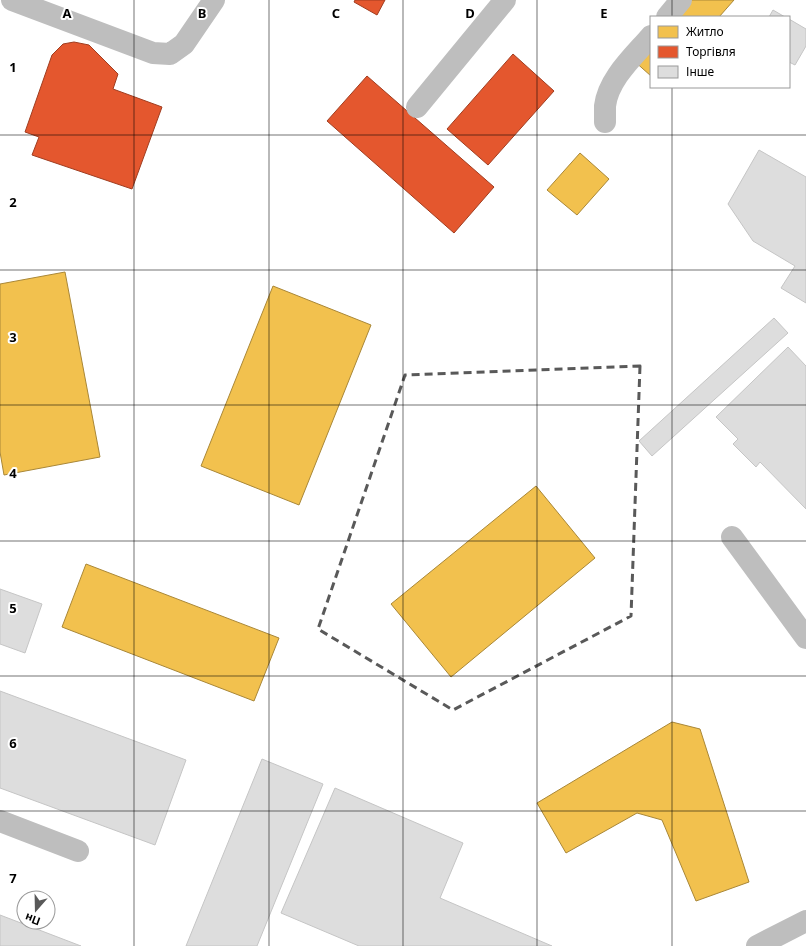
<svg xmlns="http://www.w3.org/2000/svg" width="806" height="946" font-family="'Noto Sans',sans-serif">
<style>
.homes{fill:#f2c14e;stroke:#a98737}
.shops{fill:#e4572e;stroke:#a03d20}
.building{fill:#ddd;stroke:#c5c5c5}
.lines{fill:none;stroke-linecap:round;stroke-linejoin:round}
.minor{stroke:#bebebe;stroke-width:22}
.marked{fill:none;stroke:#595959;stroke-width:3;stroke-dasharray:8 5;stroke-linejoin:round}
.grid{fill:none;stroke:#000;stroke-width:1;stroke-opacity:0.55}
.grid-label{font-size:13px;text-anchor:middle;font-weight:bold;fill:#000;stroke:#fff;stroke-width:4;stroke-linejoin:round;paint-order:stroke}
</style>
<rect width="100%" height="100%" fill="#fff"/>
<!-- homes -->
<g class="homes">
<path d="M 685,0 L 734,0 L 719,17 L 670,17 Z"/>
<path d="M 651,39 L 651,76 L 633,60 Z"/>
<path d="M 580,153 L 609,179 L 577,215 L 547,190 Z"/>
<path d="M 65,272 L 100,457 L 4,475 L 0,452 L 0,284 Z"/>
<path d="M 273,286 L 371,325 L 299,505 L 201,466 Z"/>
<path d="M 536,486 L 595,558 L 451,677 L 391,604 Z"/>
<path d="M 86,564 L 279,638 L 254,701 L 62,627 Z"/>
<path d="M 672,722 L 700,729 L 749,882 L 696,901 L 662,820 L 637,813 L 566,853 L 537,803 Z"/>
</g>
<!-- shops -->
<g class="shops">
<path d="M 355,0 L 385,0 L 377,15 L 354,2 Z"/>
<path d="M 74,42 L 89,45 L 118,74 L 113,89 L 162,107 L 132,189 L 32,155 L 39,137 L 25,132 L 52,55 L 63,44 Z"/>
<path d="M 513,54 L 554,91 L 488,165 L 447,129 Z"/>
<path d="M 367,76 L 494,187 L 454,233 L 327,121 Z"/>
</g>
<!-- building -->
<g class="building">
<path d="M 773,10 L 785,17 L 769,17 Z"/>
<path d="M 789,19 L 806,29 L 806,46 L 795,65 L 789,62 Z"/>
<path d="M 759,150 L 806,177 L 806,303 L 781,288 L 795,266 L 753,241 L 728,204 Z"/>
<path d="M 774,318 L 788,333 L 652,456 L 639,441 Z"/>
<path d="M 788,347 L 806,366 L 806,509 L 760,462 L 756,467 L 733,444 L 738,439 L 716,417 Z"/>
<path d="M 0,589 L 42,604 L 25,653 L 0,644 Z"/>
<path d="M 0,691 L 186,760 L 155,845 L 0,788 Z"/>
<path d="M 262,759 L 323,784 L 257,946 L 186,946 Z"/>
<path d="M 335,788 L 463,843 L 440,898 L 552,946 L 359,946 L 281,913 Z"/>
<path d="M 0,915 L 81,946 L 0,946 Z"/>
</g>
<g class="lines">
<!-- minor -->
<g class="minor">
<path d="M 12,0 L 153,53 L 170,54 L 184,44 L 214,0"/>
<path d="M 667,17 L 681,0"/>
<path d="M 417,107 L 505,0"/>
<path d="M 605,122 C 605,117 605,112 605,106 C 608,79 634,56 651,36"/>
<path d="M 732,537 L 806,638"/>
<path d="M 0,821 L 78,851"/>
<path d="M 757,946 L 806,921"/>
</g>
</g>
<!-- marked area -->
<path class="marked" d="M 640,366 L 631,616 L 453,710 L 318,629 L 405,375 Z"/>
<!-- grid -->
<path class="grid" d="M 134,0 L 134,946M 269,0 L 269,946M 403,0 L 403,946M 537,0 L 537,946M 672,0 L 672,17M 672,87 L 672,946M 0,135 L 806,135M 0,270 L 806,270M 0,405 L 806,405M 0,541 L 806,541M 0,676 L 806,676M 0,811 L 806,811"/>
<g class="grid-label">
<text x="67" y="18">A</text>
<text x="202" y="18">B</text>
<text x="336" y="18">C</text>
<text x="470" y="18">D</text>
<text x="604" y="18">E</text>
<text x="13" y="72">1</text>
<text x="13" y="207">2</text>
<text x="13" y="342">3</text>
<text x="13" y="478">4</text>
<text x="13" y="613">5</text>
<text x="13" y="748">6</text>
<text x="13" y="883">7</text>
</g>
<!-- legend -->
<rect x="650" y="16" width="140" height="72" fill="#ffffff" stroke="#999999"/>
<rect x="658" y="26" width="20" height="12" fill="#f2c14e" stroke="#999999"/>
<text x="686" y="36" font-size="12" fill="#000000">Житло</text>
<rect x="658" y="46" width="20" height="12" fill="#e4572e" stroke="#999999"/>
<text x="686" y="56" font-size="12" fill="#000000">Торгівля</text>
<rect x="658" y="66" width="20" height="12" fill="#dddddd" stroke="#999999"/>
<text x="686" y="76" font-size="12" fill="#000000">Інше</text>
<!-- north arrow -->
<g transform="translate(36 910) rotate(200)"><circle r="19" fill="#ffffff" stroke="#999999"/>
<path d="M0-3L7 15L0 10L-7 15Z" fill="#595959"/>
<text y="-6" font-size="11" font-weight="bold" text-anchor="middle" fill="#000000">Пн</text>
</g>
</svg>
